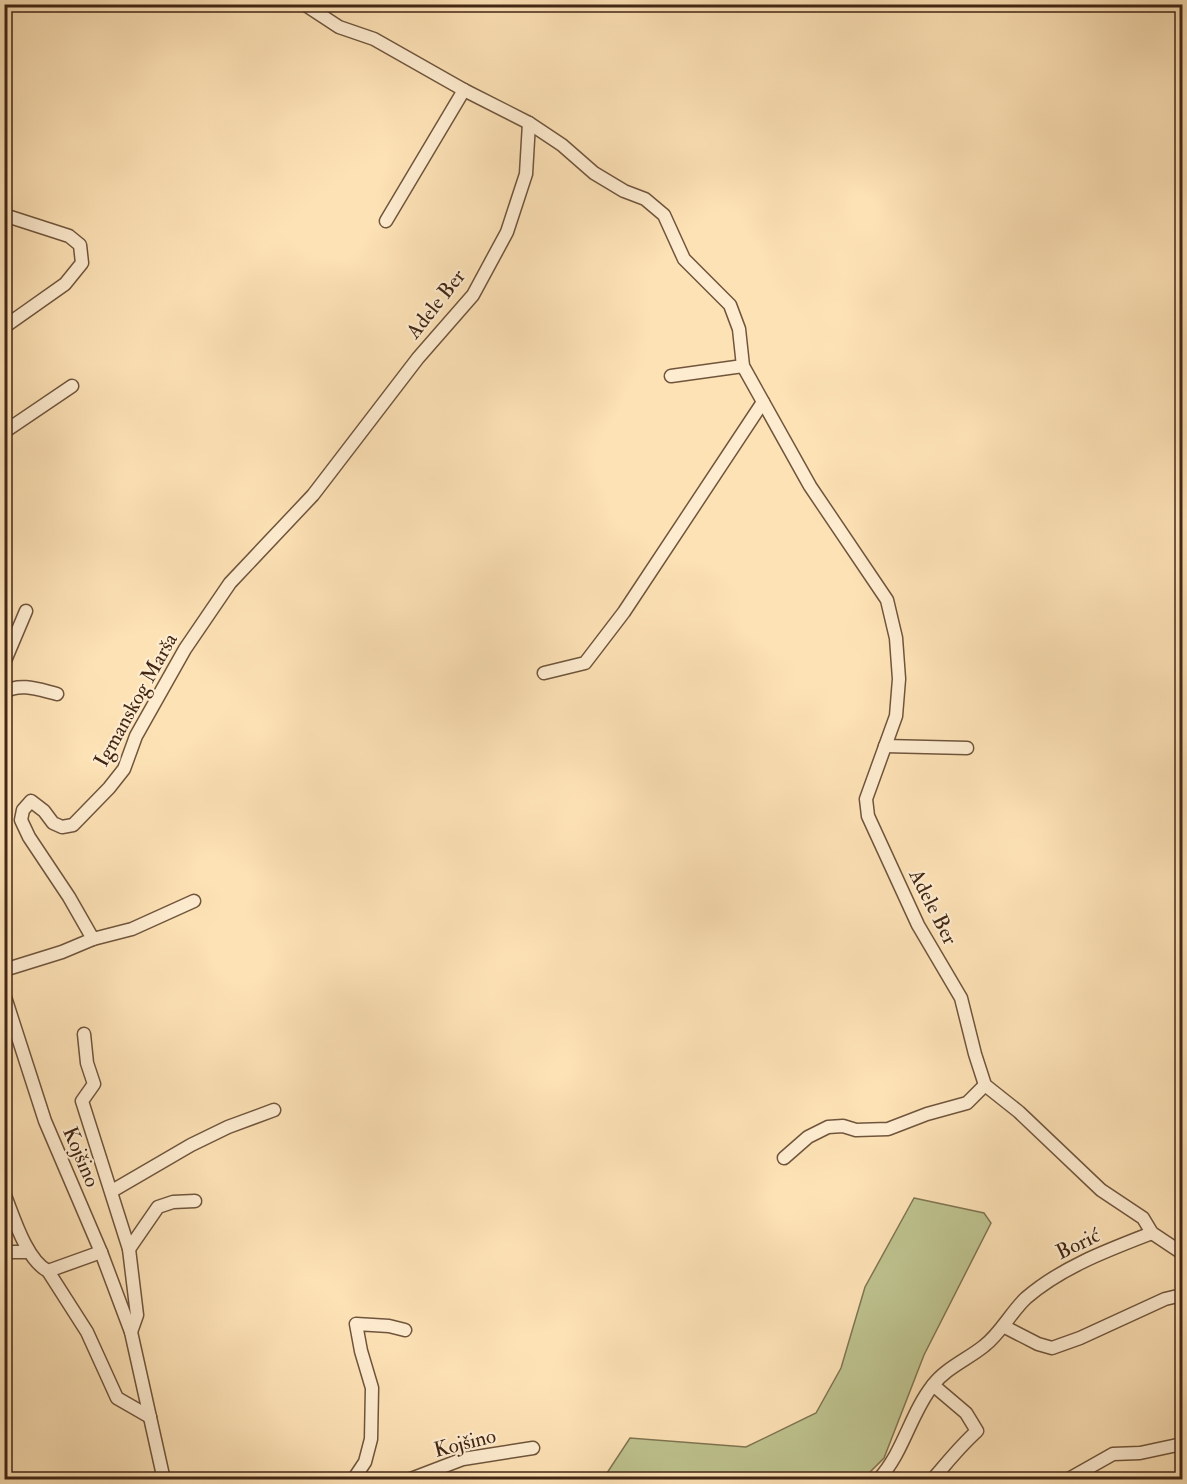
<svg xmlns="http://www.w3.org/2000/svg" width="1187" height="1484" font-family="'IM FELL Double Pica',serif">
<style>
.green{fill:#bec38f;stroke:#807452;stroke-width:1.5}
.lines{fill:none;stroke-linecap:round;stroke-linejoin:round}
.minor-casing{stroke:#70553c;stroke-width:15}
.minor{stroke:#feecd0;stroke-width:12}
.labels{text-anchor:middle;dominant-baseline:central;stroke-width:4.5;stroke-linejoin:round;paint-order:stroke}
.street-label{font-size:21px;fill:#412614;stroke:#feecd0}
</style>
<rect width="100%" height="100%" fill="#fde2b6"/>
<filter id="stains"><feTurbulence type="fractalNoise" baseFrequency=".00333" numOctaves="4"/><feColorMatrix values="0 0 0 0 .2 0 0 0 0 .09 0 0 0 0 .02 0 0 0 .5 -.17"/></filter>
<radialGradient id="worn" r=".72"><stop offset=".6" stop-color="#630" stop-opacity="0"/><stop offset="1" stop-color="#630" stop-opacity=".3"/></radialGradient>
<!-- green -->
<path class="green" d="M 914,1198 L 984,1213 L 991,1223 L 924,1355 L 884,1458 L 863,1479 L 603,1479 L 630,1438 L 746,1447 L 816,1413 L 841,1368 L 865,1287 Z"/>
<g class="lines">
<!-- minor casing -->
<g class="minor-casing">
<g id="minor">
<path d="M 304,4 L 339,27 L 374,39 L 464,90 L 529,123 L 562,145 L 594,173 L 624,191 L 645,199 L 664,215 L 684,259 L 730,305 L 739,329 L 743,366 L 810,486 L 887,600 L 896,638 L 899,679 L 896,716 L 866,799 L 868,816 L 918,925 L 961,998 L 975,1054 L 985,1085 L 1019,1112 L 1101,1190 L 1143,1218 L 1152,1233 L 1182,1253"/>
<path d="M 4,215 L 69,236 L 80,245 L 82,263 L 65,284 L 4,327"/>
<path d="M 386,221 L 464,90"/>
<path d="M 671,376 L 743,366"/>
<path d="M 4,432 L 72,386"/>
<path d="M 4,663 L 26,611"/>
<path d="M 544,673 L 585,663 L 624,612 L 763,402"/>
<path d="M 4,692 C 21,682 40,690 57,694"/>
<path d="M 885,746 L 967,748"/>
<path d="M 93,939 L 132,929 L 194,901"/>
<path d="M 4,970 L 62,952 L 93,939 L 69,897 L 29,837 L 21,820 L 23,810 L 31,801 L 44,811 L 53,823 L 62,827 L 73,825 L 109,788 L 124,769 L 136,736 L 185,649 L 230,583 L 313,495 L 418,358 L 473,295 L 507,232 L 526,174 L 529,123"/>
<path d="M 4,994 L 45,1121 L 101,1252 L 131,1332 L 164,1480"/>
<path d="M 84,1034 L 87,1063 L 94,1084 L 82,1101 L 129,1249 L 137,1315 L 131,1332"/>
<path d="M 784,1158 L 808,1137 L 828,1127 L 843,1126 L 856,1130 L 888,1129 L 927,1114 L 967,1103 L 985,1085"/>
<path d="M 112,1191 L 191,1145 L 228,1127 L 274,1110"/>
<path d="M 4,1193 C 13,1215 26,1260 48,1271 L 87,1332 L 117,1398 L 150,1417"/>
<path d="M 129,1249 L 158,1207 L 173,1202 L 195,1201"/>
<path d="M 4,1252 L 29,1252"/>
<path d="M 48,1271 L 101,1252"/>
<path d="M 1003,1326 L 1038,1344 L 1052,1348 L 1080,1338 L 1165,1299 L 1182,1295"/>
<path d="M 353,1480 L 365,1462 L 371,1439 L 372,1388 L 361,1351 L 356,1324 L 389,1326 L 405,1330"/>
<path d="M 408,1480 L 463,1459 L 533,1448"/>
<path d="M 878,1480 C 904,1452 910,1414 933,1385 C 946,1368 968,1359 984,1346 C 1001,1333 1011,1312 1026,1298 C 1062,1267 1108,1250 1152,1233"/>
<path d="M 932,1480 C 947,1463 960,1446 977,1431 L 966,1413 L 933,1385"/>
<path d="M 1067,1480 L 1113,1454 L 1140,1453 L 1182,1444"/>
</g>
</g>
<!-- minor -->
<use href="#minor" class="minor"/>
</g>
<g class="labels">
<!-- street labels -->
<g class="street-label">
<text transform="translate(436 304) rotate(-52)">Adele Ber</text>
<text transform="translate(136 700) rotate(-61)">Igmanskog Marša</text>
<text transform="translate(933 907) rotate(63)">Adele Ber</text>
<text transform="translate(81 1157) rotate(67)">Kojšino</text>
<text transform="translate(1078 1244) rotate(-26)">Borić</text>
<text transform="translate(465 1443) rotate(-14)">Kojšino</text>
</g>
</g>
<!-- margin -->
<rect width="1187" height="1484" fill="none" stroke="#fde2b6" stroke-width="24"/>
<rect x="6" y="6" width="1175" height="1472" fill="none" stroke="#412614" stroke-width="3"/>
<rect x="12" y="12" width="1163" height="1460" fill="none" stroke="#412614" stroke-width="1.5"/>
<rect width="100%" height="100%" filter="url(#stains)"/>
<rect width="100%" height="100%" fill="url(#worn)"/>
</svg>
